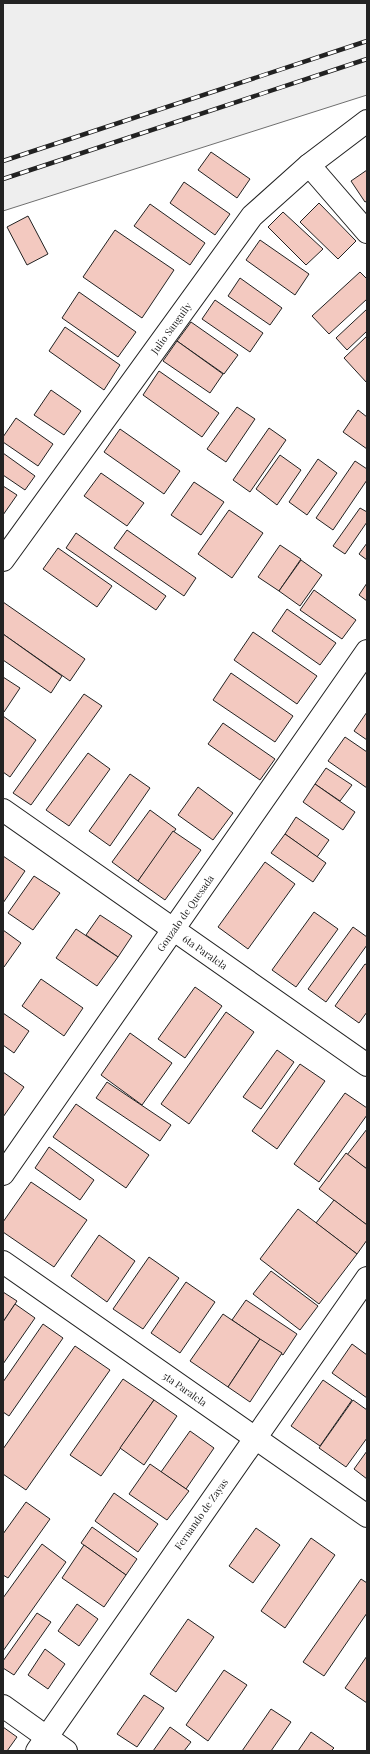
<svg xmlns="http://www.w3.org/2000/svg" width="370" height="1754" font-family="'Playfair Display',serif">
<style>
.green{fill:#eee;stroke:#6f6f6f}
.building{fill:#f3c9c0;stroke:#222}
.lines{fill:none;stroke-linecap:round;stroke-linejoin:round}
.minor-casing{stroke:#222;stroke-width:24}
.minor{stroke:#fff;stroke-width:22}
.rail-casing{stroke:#222;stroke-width:4.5}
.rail{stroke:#fff;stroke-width:3;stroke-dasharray:9;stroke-linecap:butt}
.labels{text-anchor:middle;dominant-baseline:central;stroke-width:3;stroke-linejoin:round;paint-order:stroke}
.street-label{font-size:10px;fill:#222;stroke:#fff}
</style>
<rect width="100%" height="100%" fill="#fff"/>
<!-- green -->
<path class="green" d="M 3,3 L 367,3 L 367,95 L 3,211 Z"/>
<!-- building -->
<g class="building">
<path d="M 211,152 L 250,179 L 237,198 L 198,170 Z"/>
<path d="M 367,170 L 367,201 L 365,202 L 351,181 Z"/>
<path d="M 184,182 L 230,214 L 215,235 L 170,203 Z"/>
<path d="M 319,203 L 356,241 L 338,259 L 300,222 Z"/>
<path d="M 150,204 L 205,243 L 190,265 L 134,226 Z"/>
<path d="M 283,212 L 323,249 L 306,265 L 268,227 Z"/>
<path d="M 28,216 L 48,254 L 27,265 L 7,227 Z"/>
<path d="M 115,230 L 174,270 L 142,318 L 83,277 Z"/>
<path d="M 260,240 L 309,274 L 295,295 L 246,260 Z"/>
<path d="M 360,272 L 367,279 L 367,299 L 329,334 L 312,316 Z"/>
<path d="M 240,278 L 282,308 L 270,325 L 228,296 Z"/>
<path d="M 79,292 L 136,332 L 118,357 L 62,318 Z"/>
<path d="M 215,300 L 263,333 L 250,352 L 202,319 Z"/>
<path d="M 367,309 L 367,331 L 347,350 L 336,338 Z"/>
<path d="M 191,322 L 238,355 L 224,374 L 177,341 Z"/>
<path d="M 65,327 L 120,365 L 104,390 L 49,351 Z"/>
<path d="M 367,336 L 367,383 L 344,358 Z"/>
<path d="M 177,341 L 223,374 L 210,393 L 163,361 Z"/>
<path d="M 159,371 L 219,413 L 202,437 L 143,395 Z"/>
<path d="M 51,390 L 81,411 L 64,435 L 34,415 Z"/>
<path d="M 237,407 L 255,419 L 226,462 L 207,449 Z"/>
<path d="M 358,410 L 367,417 L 367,449 L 343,432 Z"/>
<path d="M 16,418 L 53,444 L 38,466 L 3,442 L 3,437 Z"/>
<path d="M 269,428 L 286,440 L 250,492 L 233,480 Z"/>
<path d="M 120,429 L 180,471 L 164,494 L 104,452 Z"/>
<path d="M 3,453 L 35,476 L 25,490 L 3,475 Z"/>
<path d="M 280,455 L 301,470 L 277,505 L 256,489 Z"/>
<path d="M 318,459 L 337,473 L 307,515 L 289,502 Z"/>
<path d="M 355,461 L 367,469 L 367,480 L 333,530 L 316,518 Z"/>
<path d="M 101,473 L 144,503 L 127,526 L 84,496 Z"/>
<path d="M 194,482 L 224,502 L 201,535 L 171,515 Z"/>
<path d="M 3,486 L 17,495 L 3,515 Z"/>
<path d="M 360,508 L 367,512 L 367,522 L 345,554 L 333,546 Z"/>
<path d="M 229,510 L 263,533 L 232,578 L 198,554 Z"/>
<path d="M 127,530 L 196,578 L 184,596 L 114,548 Z"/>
<path d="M 76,533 L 166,596 L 156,610 L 66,548 Z"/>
<path d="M 367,543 L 367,560 L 359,554 Z"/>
<path d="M 280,545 L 301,559 L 279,591 L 258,577 Z"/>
<path d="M 58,548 L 112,586 L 97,607 L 43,569 Z"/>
<path d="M 301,560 L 322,575 L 300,606 L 279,591 Z"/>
<path d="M 367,583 L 367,601 L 359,595 Z"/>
<path d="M 314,590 L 356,620 L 342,639 L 300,610 Z"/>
<path d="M 3,602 L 85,659 L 70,681 L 3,634 Z"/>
<path d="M 287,609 L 336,643 L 320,665 L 272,631 Z"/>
<path d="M 253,632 L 317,676 L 297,704 L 234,660 Z"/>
<path d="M 3,634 L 62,676 L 51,693 L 3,660 Z"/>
<path d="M 231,673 L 293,716 L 275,742 L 213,700 Z"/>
<path d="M 3,677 L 20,688 L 4,712 L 3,711 Z"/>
<path d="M 84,694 L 102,706 L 31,805 L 13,793 Z"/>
<path d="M 367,712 L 367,740 L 354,731 Z"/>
<path d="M 3,716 L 36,740 L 10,777 L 3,772 Z"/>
<path d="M 223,723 L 275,759 L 260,780 L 208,744 Z"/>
<path d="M 345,737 L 367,752 L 367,788 L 328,761 Z"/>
<path d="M 88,753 L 110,769 L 69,826 L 46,810 Z"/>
<path d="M 326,768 L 352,785 L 340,801 L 315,784 Z"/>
<path d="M 130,774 L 150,788 L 110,846 L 89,831 Z"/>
<path d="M 315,784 L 355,812 L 343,830 L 303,802 Z"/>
<path d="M 198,787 L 233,813 L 213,840 L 178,815 Z"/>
<path d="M 150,810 L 176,829 L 138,881 L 112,862 Z"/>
<path d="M 296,817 L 329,840 L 317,857 L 285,834 Z"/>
<path d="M 173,831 L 201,850 L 165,900 L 138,881 Z"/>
<path d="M 285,834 L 326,863 L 313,882 L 271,853 Z"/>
<path d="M 3,856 L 25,871 L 3,903 Z"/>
<path d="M 265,862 L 295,884 L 248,949 L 218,927 Z"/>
<path d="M 34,876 L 60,893 L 33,930 L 8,913 Z"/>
<path d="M 314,912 L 338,929 L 296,987 L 272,970 Z"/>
<path d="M 100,915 L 132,936 L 118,957 L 86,935 Z"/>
<path d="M 353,927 L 367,937 L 367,945 L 326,1002 L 308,989 Z"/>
<path d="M 76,929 L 118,957 L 97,986 L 56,958 Z"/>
<path d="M 3,930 L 21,943 L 4,967 L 3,967 Z"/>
<path d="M 365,964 L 367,965 L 367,1012 L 359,1023 L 335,1006 Z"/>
<path d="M 41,979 L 83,1008 L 64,1036 L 22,1006 Z"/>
<path d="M 195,987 L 222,1006 L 185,1058 L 158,1039 Z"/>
<path d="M 226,1012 L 254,1032 L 189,1124 L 161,1104 Z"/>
<path d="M 3,1013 L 29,1031 L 14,1053 L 3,1045 Z"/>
<path d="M 130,1033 L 172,1063 L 142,1105 L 101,1075 Z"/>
<path d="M 277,1050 L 294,1062 L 261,1109 L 243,1097 Z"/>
<path d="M 300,1064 L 325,1081 L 277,1149 L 252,1131 Z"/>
<path d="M 3,1072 L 24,1087 L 3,1117 Z"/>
<path d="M 107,1082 L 171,1125 L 160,1141 L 96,1098 Z"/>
<path d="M 345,1093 L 367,1108 L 367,1115 L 319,1182 L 294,1164 Z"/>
<path d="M 76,1104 L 149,1155 L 126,1188 L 53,1137 Z"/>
<path d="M 367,1129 L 367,1169 L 347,1155 Z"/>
<path d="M 49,1147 L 94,1180 L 80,1200 L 35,1168 Z"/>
<path d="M 346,1153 L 367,1169 L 367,1225 L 319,1189 Z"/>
<path d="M 31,1182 L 87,1220 L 54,1267 L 3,1232 L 3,1222 Z"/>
<path d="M 334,1200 L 367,1225 L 367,1240 L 357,1254 L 316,1223 Z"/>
<path d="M 298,1209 L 357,1254 L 319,1304 L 260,1259 Z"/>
<path d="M 99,1235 L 135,1261 L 107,1302 L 71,1276 Z"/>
<path d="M 149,1257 L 179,1278 L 143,1329 L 113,1309 Z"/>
<path d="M 271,1271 L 318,1306 L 300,1330 L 253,1294 Z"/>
<path d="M 186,1282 L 215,1302 L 180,1353 L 151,1333 Z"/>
<path d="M 3,1292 L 17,1301 L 3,1322 Z"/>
<path d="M 246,1300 L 297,1334 L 283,1355 L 232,1320 Z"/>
<path d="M 15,1304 L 35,1318 L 3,1364 L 3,1322 Z"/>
<path d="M 223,1314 L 260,1339 L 228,1387 L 190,1361 Z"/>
<path d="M 43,1324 L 63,1338 L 9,1416 L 3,1412 L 3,1382 Z"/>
<path d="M 260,1339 L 282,1353 L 250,1402 L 228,1387 Z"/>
<path d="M 352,1344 L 367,1355 L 367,1398 L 332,1373 Z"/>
<path d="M 75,1346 L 110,1370 L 26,1490 L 3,1474 L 3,1449 Z"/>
<path d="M 123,1379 L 154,1400 L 101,1476 L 70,1455 Z"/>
<path d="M 323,1380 L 352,1400 L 320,1446 L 291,1426 Z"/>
<path d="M 154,1400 L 177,1416 L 144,1465 L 120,1448 Z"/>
<path d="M 353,1400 L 367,1410 L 367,1438 L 346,1467 L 319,1448 Z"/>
<path d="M 190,1431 L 214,1448 L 186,1489 L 161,1472 Z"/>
<path d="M 367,1451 L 367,1479 L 354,1469 Z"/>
<path d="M 150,1464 L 189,1491 L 167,1520 L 129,1494 Z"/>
<path d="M 114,1493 L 158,1524 L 138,1552 L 95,1521 Z"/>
<path d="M 26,1502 L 50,1519 L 8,1578 L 3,1575 L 3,1534 Z"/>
<path d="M 92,1527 L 137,1559 L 126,1575 L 81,1543 Z"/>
<path d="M 256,1528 L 280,1545 L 253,1583 L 229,1566 Z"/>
<path d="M 311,1538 L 335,1555 L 285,1628 L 261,1611 Z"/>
<path d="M 42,1544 L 66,1562 L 3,1651 L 3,1598 Z"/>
<path d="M 84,1545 L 126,1575 L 104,1607 L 62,1578 Z"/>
<path d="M 361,1579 L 367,1583 L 367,1613 L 324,1676 L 303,1662 Z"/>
<path d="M 77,1604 L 98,1619 L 79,1646 L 58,1631 Z"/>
<path d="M 37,1613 L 51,1622 L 14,1675 L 3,1668 L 3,1661 Z"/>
<path d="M 188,1619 L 214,1637 L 176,1692 L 150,1674 Z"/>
<path d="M 45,1649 L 65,1664 L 48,1689 L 28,1675 Z"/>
<path d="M 367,1656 L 367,1703 L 345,1688 Z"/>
<path d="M 224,1670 L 247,1685 L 208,1741 L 186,1725 Z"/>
<path d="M 144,1695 L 164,1708 L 137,1747 L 117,1734 Z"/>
<path d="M 271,1709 L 291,1722 L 271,1751 L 242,1751 Z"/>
<path d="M 3,1727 L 17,1737 L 7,1751 L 3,1751 Z"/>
<path d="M 170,1727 L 191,1742 L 184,1751 L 153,1751 Z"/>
<path d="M 311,1732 L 334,1748 L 331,1751 L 298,1751 Z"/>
</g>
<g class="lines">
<!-- minor casing -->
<g class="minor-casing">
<g id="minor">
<path d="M 309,165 L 367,232"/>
<path d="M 3,560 L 252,216 L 309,165 L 367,121"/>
<path d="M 3,810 L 367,1065"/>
<path d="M 3,1174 L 367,651"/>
<path d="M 3,1262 L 367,1516"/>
<path d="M 3,1706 L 66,1751"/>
<path d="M 37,1751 L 367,1278"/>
</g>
</g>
<!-- minor -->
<use href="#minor" class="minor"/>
<!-- rail casing -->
<g class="rail-casing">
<g id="rail">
<path d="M 3,161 L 367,41"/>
<path d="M 3,179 L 367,59"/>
</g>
</g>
<!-- rail -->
<use href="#rail" class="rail"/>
</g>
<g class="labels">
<!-- street labels -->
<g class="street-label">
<text transform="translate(171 328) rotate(-54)">Julio Sanguily</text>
<text transform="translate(185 913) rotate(-55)">Gonzalo de Quesada</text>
<text transform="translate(205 952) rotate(35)">6ta Paralela</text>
<text transform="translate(185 1389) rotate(35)">5ta Paralela</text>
<text transform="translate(201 1514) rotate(-55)">Fernando de Zayas</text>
</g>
</g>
<!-- border -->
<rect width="370" height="1754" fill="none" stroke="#222222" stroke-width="8"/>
</svg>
